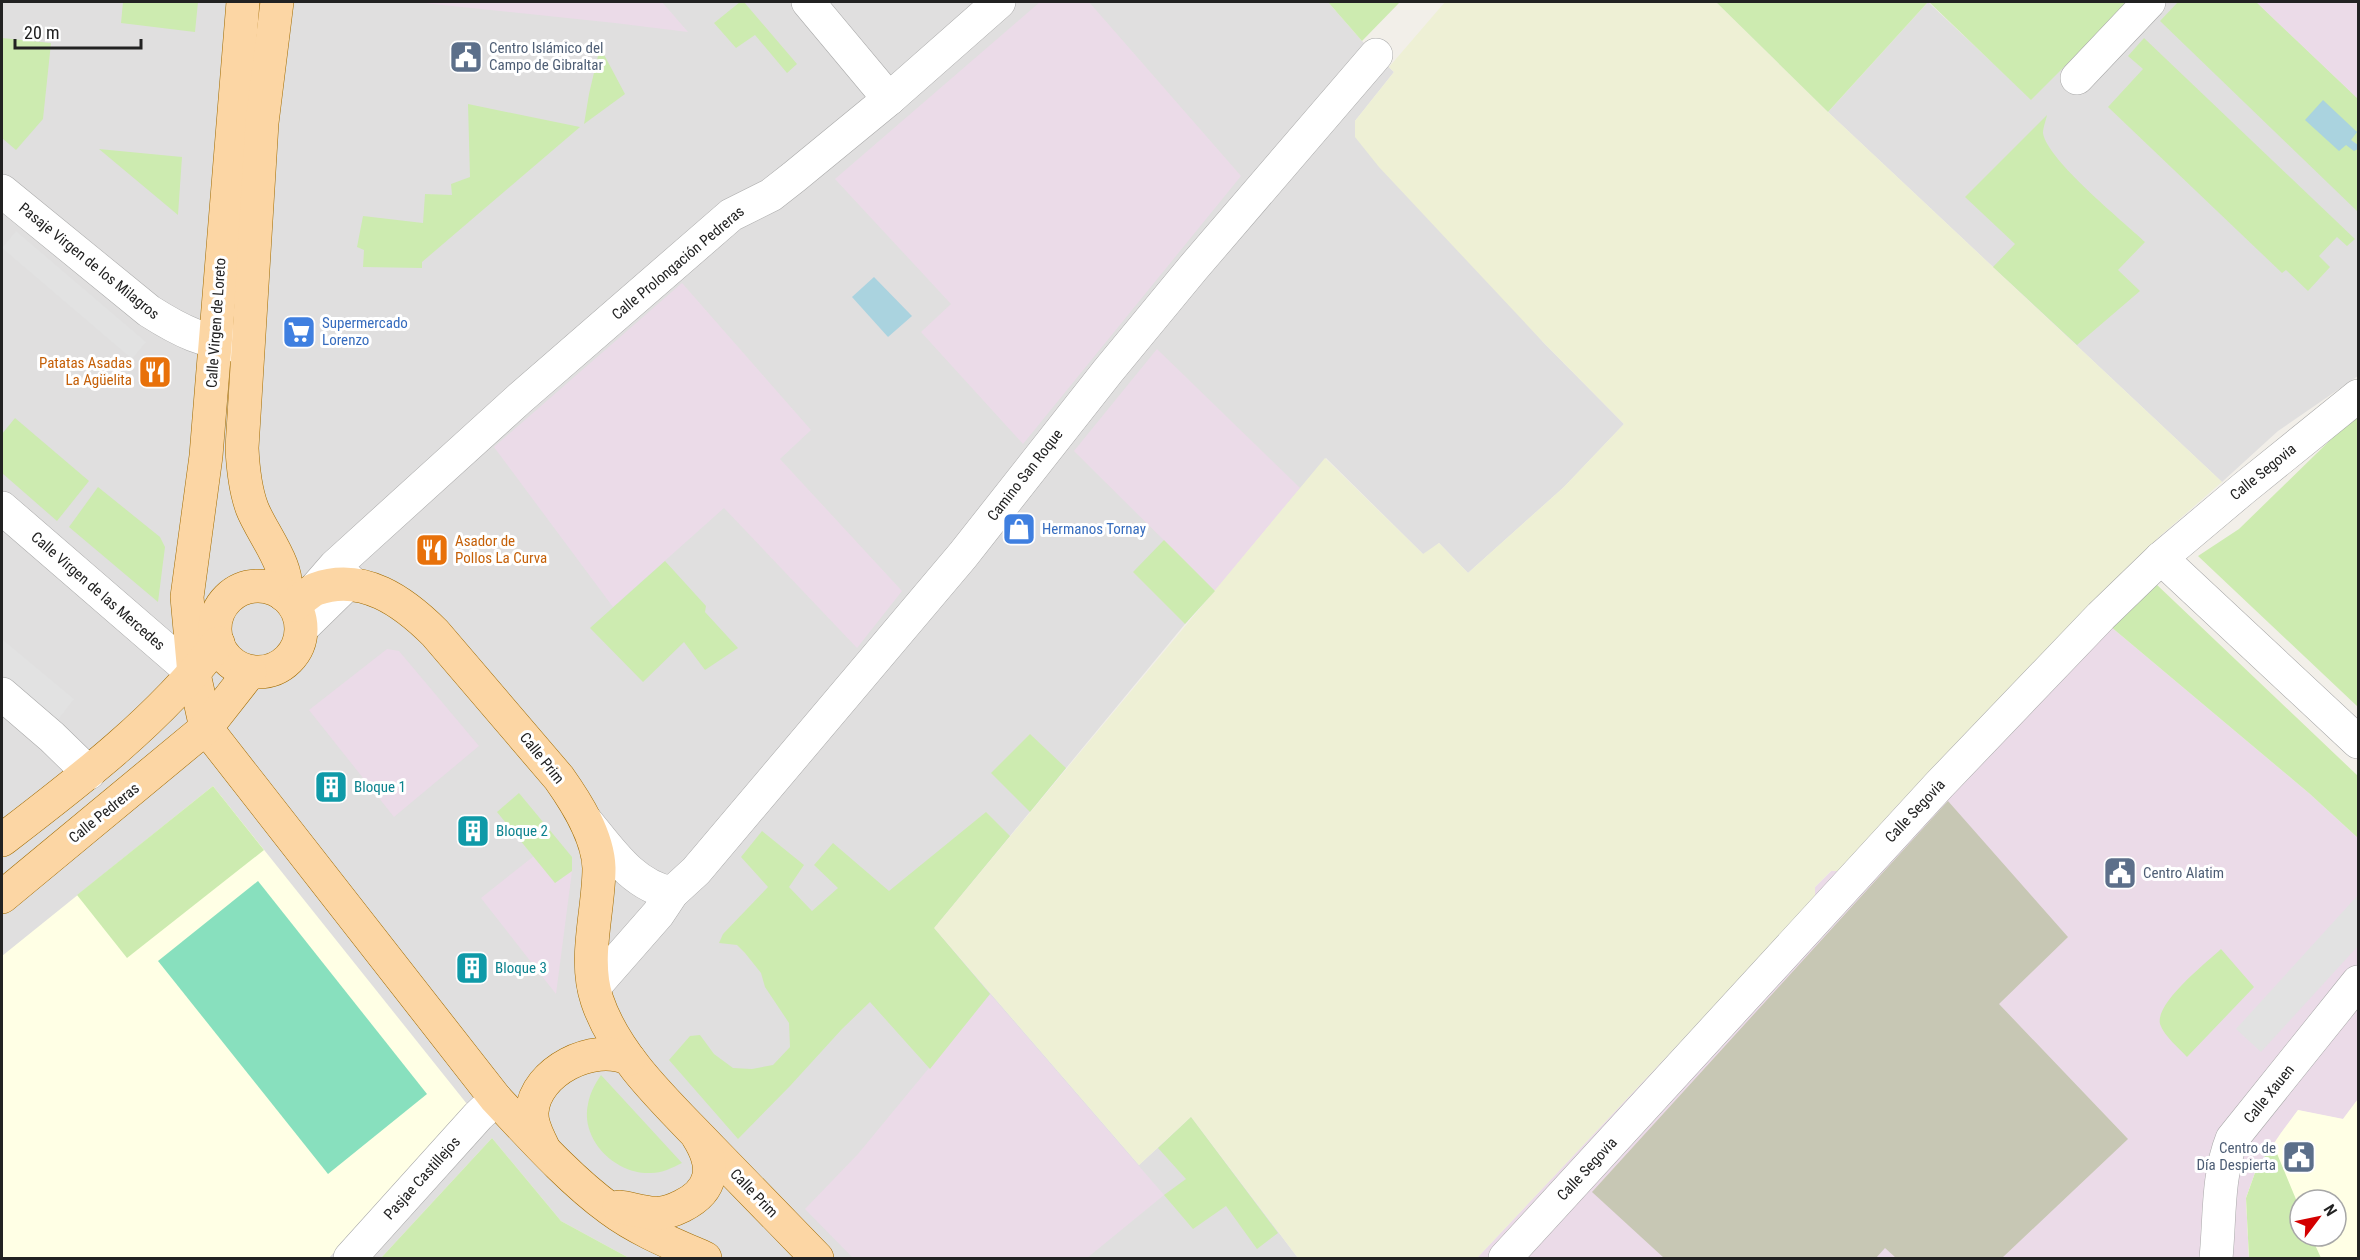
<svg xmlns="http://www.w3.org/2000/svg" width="2360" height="1260" font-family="'Roboto Condensed',sans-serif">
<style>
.residential{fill:#e0dfdf}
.industrial{fill:#ebdbe8}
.education{fill:#ffffe5;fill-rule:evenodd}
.construction{fill:#c7c7b4}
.farmland{fill:#eef0d5}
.grass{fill:#cdebb0}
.pitch{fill:#88e0be}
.parking{fill:#e2e2e2}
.water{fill:#aad3df}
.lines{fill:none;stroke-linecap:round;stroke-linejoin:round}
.minor-casing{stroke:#a9a9a9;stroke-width:34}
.major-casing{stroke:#a06b00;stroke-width:34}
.minor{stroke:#fff;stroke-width:33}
.major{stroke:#fcd6a4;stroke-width:33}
.labels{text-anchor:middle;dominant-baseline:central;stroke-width:6;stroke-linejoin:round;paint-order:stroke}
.service-label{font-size:15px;fill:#4e5e75;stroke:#fff;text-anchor:start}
.street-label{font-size:15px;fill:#222;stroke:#fff}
.shop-label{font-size:15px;fill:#366cbe;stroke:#fff;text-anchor:start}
.food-label{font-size:15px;fill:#c56008;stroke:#fff;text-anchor:end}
.culture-label{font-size:15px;fill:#0d838f;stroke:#fff;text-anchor:start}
</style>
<rect width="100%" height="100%" fill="#f2efe9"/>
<!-- residential -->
<g class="residential">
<path d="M 2,2 L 1328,2 L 1362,41 L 1394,72 L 1355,121 L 1543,342 L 1624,424 L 1564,487 L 1468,573 L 1439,543 L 1424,555 L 1326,458 L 1185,624 L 934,928 L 1139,1165 L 1191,1117 L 1298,1258 L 629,1258 L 561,1221 L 492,1138 L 381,1258 L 2,1258 Z"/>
<path d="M 1928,2 L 2031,99 L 2129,2 L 2256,2 L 2358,99 L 2358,376 L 2278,431 L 2222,482 L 1828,112 Z"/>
</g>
<!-- industrial -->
<g class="industrial">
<path d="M 414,2 L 662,2 L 688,32 L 615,23 Z"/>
<path d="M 1040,2 L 1089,2 L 1241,176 L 1023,444 L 921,332 L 951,304 L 835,179 Z"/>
<path d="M 2256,2 L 2358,2 L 2358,99 Z"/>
<path d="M 682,283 L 811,430 L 780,459 L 902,591 L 857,648 L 724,508 L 613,607 L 494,447 Z"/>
<path d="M 1157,349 L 1300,488 L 1215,591 L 1074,451 Z"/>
<path d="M 2110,626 L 2310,794 L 2358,838 L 2358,1099 L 2343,1119 L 2298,1110 L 2281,1133 L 2256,1170 L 2246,1198 L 2249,1258 L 1477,1258 L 1815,899 L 1815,887 L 1894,809 L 1994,705 Z"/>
<path d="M 387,649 L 399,651 L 479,746 L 394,817 L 309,710 Z"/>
<path d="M 534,856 L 555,883 L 572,871 L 556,994 L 481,898 Z"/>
<path d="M 990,994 L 1164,1195 L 1087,1258 L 853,1258 L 805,1209 L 858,1154 Z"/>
</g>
<!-- education -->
<g class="education">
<path d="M 213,786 L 467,1104 L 329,1258 L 2,1258 L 2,956 Z"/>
<path d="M 2358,1099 L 2358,1258 L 2249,1258 L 2246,1198 L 2256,1170 L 2281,1133 L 2298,1110 L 2343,1119 ZM 2300,1200 L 2336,1200 L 2336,1236 L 2300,1236 Z"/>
</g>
<!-- construction -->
<path class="construction" d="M 1948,801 L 2068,937 L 1999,1004 L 2128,1139 L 2002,1258 L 1896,1258 L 1885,1248 L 1876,1258 L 1664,1258 L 1592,1192 Z"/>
<!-- farmland -->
<path class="farmland" d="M 1445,2 L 1716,2 L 1828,112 L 2222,482 L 2160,536 L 1994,705 L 1894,809 L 1841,871 L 1831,871 L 1815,887 L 1815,899 L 1477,1258 L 1298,1258 L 1191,1117 L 1139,1165 L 934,928 L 1325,458 L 1423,554 L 1439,543 L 1468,573 L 1564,487 L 1624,424 L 1543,342 L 1379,167 L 1355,137 L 1355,121 L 1394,72 L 1389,67 Z"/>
<!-- grass -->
<g class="grass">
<path d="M 123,2 L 198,2 L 195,32 L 121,23 Z"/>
<path d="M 740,2 L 744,2 L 797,64 L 787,73 L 755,35 L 736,48 L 714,23 Z"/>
<path d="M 1328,2 L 1400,2 L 1362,41 Z"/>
<path d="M 1716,2 L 1928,2 L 1828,112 Z"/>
<path d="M 1929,2 L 2129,2 L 2031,100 Z"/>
<path d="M 2178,2 L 2256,2 L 2358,99 L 2358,145 L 2350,140 L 2357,132 L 2346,145 L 2358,147 L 2358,212 L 2160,21 Z"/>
<path d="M 2,38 L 51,43 L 43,119 L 16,150 L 2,138 Z"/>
<path d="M 2144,38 L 2355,239 L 2347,246 L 2337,237 L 2319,256 L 2330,267 L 2308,291 L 2286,270 L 2282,273 L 2108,107 L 2143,69 L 2128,56 Z"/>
<path d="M 600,47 L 625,94 L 584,124 L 589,94 Z"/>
<path d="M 468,104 L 580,127 L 422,262 L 422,268 L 363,267 L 364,250 L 357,247 L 363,216 L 423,223 L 425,194 L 452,195 L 451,184 L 470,177 Z"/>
<path d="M 2047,115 C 2046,120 2043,128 2043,133 C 2047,160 2123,221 2145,242 L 2118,270 L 2140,291 L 2077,345 L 1993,267 L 2015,244 L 1965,197 Z"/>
<path d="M 99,149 L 182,157 L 178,215 Z"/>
<path d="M 2358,413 L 2358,707 L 2198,556 L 2239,529 Z"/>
<path d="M 15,418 L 89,481 L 57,521 L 2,473 L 2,434 Z"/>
<path d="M 98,487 L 160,537 L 165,547 L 158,602 L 69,527 Z"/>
<path d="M 1164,540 L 1215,591 L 1185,624 L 1133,572 Z"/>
<path d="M 665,561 L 706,606 L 705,612 L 738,648 L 705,670 L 684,642 L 643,682 L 590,628 Z"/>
<path d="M 2155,583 L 2358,776 L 2358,838 L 2310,794 L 2110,626 Z"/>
<path d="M 1030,734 L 1066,768 L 1030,812 L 991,773 Z"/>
<path d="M 213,786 L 264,850 L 127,958 L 77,895 Z"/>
<path d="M 519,793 L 572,857 L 572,871 L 555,883 L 497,812 Z"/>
<path d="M 986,812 L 1010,836 L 934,928 L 990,994 L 930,1069 L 870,1002 L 842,1029 L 790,1086 L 738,1139 L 669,1060 L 690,1036 L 700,1035 L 714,1054 L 733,1068 L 752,1069 L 773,1065 L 790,1047 L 789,1023 L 765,987 L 761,973 L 745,953 L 737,945 L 719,943 L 723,934 L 768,887 L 741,857 L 762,831 L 804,865 L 789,887 L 812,911 L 838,888 L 814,865 L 833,843 L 889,891 Z"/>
<path d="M 2221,949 L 2254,987 L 2187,1057 C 2179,1048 2164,1036 2160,1024 C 2155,1003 2206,963 2221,949 Z"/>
<path d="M 601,1075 L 682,1163 C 672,1168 662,1173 651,1173 C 616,1175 580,1140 588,1104 C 590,1093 595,1084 601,1075 Z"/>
<path d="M 1191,1117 L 1278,1233 L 1257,1249 L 1226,1206 L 1193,1229 L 1164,1195 L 1186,1179 L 1158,1148 Z"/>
<path d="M 492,1138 L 561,1221 L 629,1258 L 381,1258 Z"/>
<path d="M 2273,1144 L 2300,1209 L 2300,1236 L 2311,1236 L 2321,1258 L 2249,1258 L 2246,1198 L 2256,1170 Z"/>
</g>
<!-- pitch -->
<path class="pitch" d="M 258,881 L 427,1094 L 328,1174 L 158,961 Z"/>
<!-- parking -->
<g class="parking">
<path d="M 16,231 L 146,342 L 132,359 L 2,248 Z"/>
<path d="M 2,639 L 74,699 L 57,721 L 2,675 Z"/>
<path d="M 2358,895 L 2358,946 L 2261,1052 L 2236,1029 Z"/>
</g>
<!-- water -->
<g class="water">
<path d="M 2323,100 L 2357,132 L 2351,140 L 2358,145 L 2358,149 L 2354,151 L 2346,145 L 2339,151 L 2305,120 Z"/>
<path d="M 874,277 L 912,316 L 888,337 L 852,297 Z"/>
</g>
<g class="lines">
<!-- minor casing -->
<g class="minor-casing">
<g id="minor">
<path d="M 808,2 L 889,99"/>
<path d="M 2077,78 L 2149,2"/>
<path d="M 2,191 L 149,311 C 182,332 203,342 243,346"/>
<path d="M 2,508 L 194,674"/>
<path d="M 2161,558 L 2358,742"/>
<path d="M 315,589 L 335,566 L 519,399 L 731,215 L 771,195 L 794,177 L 889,99 L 999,2"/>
<path d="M 302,628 L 350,581"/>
<path d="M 2,694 L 52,737 L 89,773"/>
<path d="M 586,821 C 610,850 633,886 672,893"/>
<path d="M 594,987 L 658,914 L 672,893 L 696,871 L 963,555 L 1108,371 L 1193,268 L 1376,55"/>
<path d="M 350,1258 L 478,1116 L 496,1099"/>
<path d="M 1505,1258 L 1940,784 L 2101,616 L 2161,558 L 2243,489 L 2358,396"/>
<path d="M 2216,1258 C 2220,1219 2217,1177 2232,1139 L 2358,982"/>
</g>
</g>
<!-- major casing -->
<g class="major-casing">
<g id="major">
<path d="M 243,2 L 206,456 L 187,597 L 194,674 L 206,728 L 496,1099 C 531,1136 569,1179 610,1209 C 638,1230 673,1244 705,1258"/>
<path d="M 277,2 L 262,123 L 242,448 C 243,469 245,489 252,508 C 261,532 293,570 284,595"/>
<circle cx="258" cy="629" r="43"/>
<path d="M 294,605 C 301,600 309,592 316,589 C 363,572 404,602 435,633 L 559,778 C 576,802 598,836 599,868 C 599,910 583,959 597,1000 C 616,1057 668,1104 709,1147 C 745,1184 781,1221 817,1258"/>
<path d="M 2,840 C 79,781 158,721 218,643"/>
<path d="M 2,897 L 206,728 L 250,672"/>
<path d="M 543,1147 C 538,1136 531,1125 532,1112 C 535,1071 594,1042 629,1059"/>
<path d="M 619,1207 C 630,1208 643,1213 655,1213 C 664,1214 674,1210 682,1206 C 714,1190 716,1166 698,1137"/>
</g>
</g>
<!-- minor -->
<use href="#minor" class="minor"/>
<!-- major -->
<use href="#major" class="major"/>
</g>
<!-- icons -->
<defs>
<g id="civic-square" transform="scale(1.725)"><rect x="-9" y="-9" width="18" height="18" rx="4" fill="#5c6f8a" stroke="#fff"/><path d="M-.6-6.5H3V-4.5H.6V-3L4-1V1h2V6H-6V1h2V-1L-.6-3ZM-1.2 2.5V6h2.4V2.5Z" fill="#fff"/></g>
<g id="supermarket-square" transform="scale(1.725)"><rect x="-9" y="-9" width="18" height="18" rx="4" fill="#3f7fe0" stroke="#fff"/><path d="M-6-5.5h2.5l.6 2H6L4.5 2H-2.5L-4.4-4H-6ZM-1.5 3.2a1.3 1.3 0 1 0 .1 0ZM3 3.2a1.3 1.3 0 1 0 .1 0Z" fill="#fff"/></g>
<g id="restaurant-square" transform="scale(1.725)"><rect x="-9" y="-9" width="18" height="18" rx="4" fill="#e8710a" stroke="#fff"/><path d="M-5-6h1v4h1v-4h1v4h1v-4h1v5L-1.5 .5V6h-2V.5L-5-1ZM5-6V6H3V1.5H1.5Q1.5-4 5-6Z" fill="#fff"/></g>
<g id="shop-square" transform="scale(1.725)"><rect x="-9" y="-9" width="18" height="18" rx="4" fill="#3f7fe0" stroke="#fff"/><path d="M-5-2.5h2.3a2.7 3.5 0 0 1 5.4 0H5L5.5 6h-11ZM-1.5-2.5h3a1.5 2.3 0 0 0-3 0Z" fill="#fff"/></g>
<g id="building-square" transform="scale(1.725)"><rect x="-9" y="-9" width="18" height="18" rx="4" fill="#0f9aa8" stroke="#fff"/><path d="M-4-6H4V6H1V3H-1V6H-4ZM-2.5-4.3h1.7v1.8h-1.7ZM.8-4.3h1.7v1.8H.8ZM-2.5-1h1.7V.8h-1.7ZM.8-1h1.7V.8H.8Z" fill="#fff"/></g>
</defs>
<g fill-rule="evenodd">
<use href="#civic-square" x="466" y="57"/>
<use href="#supermarket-square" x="299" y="332"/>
<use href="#restaurant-square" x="155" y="372"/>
<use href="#shop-square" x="1019" y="529"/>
<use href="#restaurant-square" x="432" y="550"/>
<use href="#building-square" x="331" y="787"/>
<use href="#building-square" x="473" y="831"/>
<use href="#civic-square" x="2120" y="873"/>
<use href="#building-square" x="472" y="968"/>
<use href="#civic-square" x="2299" y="1157"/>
</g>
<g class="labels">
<!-- service labels -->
<g class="service-label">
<text x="489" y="48">Centro Islámico del<tspan x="489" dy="17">Campo de Gibraltar</tspan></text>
<text x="2143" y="873">Centro Alatim</text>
<text x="2276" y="1148" text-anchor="end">Centro de<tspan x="2276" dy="17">Día Despierta</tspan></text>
</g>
<!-- street labels -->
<g class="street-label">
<text transform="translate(89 261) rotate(39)">Pasaje Virgen de los Milagros</text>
<text transform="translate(678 263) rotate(-40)">Calle Prolongación Pedreras</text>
<text transform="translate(216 323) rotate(-86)">Calle Virgen de Loreto</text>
<text transform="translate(2263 472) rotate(-39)">Calle Segovia</text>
<text transform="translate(1025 475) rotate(-52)">Camino San Roque</text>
<text transform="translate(98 591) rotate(41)">Calle Virgen de las Mercedes</text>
<text transform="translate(542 758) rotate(51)">Calle Prim</text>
<text transform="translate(1915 811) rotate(-47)">Calle Segovia</text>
<text transform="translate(104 813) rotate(-39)">Calle Pedreras</text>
<text transform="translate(2269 1094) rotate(-51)">Calle Xauen</text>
<text transform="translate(1587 1169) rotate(-47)">Calle Segovia</text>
<text transform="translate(422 1178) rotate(-48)">Pasjae Castillejos</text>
<text transform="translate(754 1193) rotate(46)">Calle Prim</text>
</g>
<!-- shop labels -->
<g class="shop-label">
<text x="322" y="323">Supermercado<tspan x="322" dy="17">Lorenzo</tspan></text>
<text x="1042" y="529">Hermanos Tornay</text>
</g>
<!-- food labels -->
<g class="food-label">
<text x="132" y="363">Patatas Asadas<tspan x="132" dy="17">La Agüelita</tspan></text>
<text x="455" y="541" text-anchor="start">Asador de<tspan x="455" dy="17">Pollos La Curva</tspan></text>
</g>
<!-- culture labels -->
<g class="culture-label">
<text x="354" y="787">Bloque 1</text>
<text x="496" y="831">Bloque 2</text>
<text x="495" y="968">Bloque 3</text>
</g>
</g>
<!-- border -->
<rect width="2360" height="1260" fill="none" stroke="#222222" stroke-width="6"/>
<!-- north arrow -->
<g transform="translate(2318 1218) rotate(58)"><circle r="28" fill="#ffffff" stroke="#a7a7a7" stroke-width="1.5"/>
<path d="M0-4.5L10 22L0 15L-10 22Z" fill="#d40000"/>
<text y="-9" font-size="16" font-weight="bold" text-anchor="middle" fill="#222222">N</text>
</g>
<!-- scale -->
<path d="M15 39v9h126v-9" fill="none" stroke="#222222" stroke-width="3"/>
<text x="24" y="39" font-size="18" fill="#222222" stroke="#ffffff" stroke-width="4.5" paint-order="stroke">20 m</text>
</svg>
